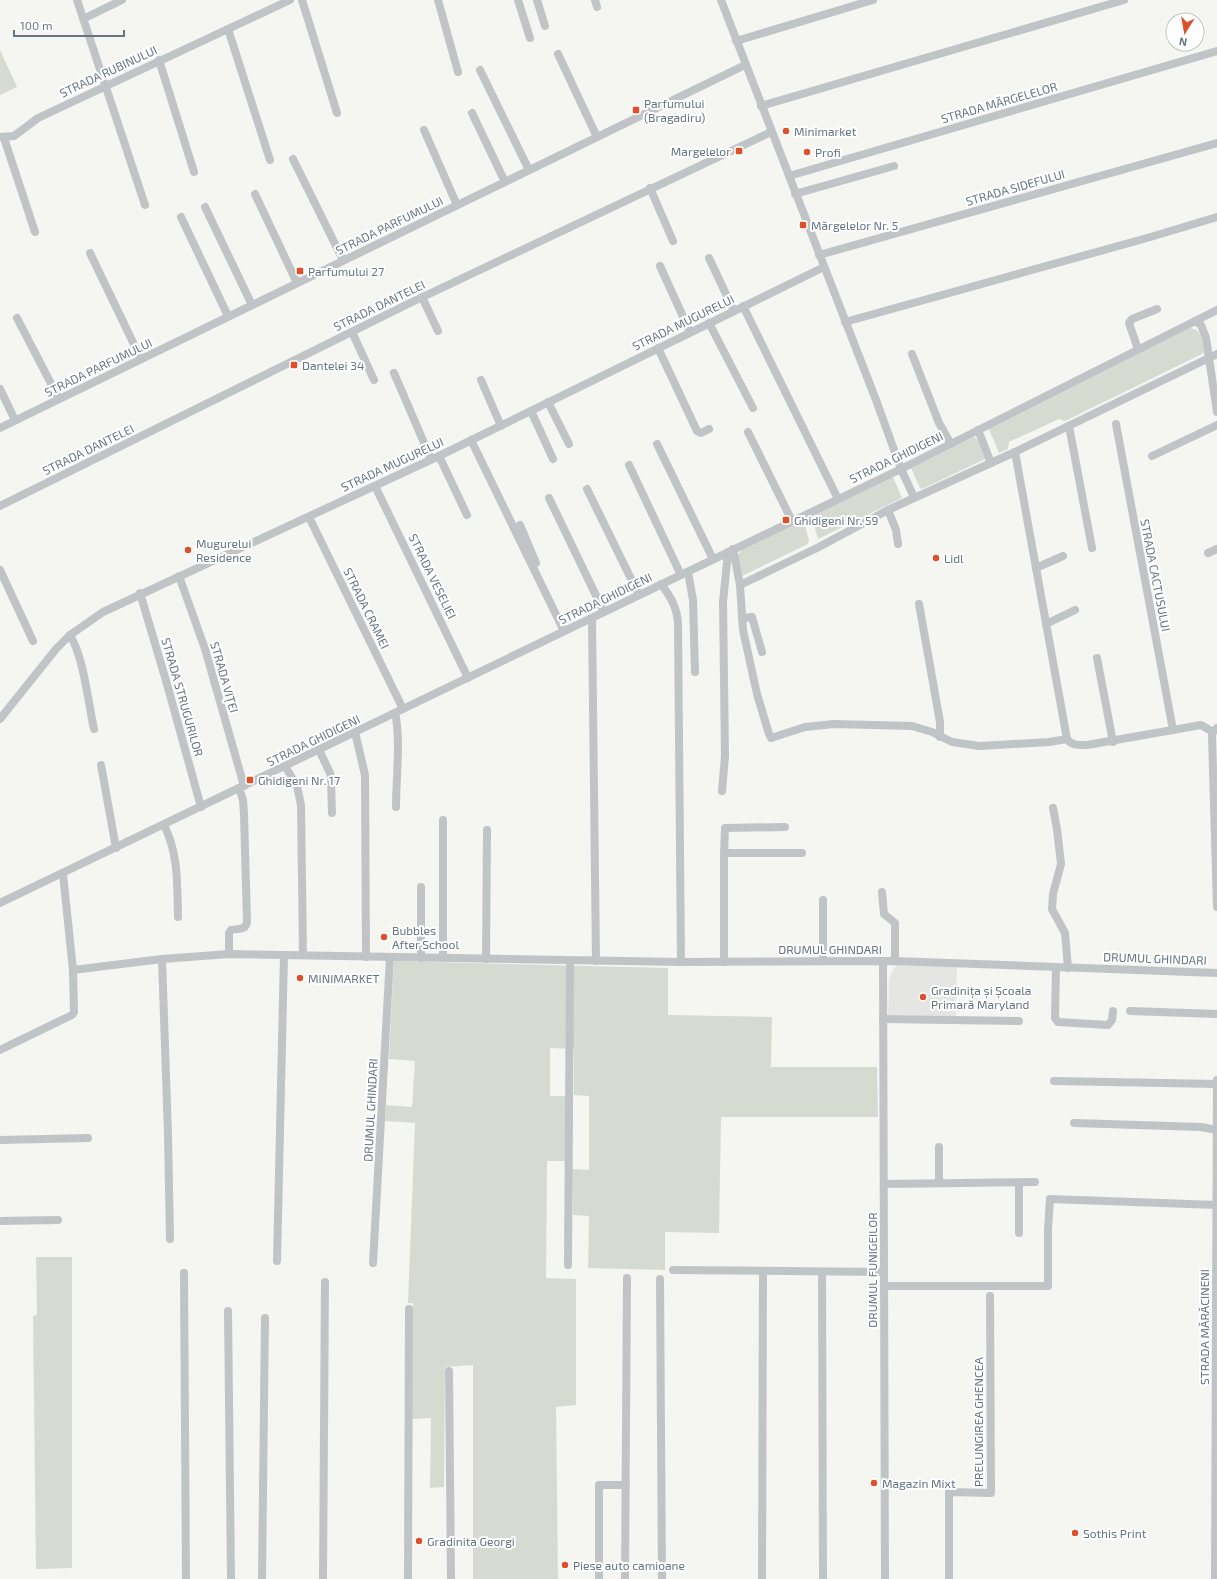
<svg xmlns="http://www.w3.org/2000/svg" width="1217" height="1579" font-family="'Exo 2',sans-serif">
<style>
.built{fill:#e5e6e4}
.green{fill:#d6dbd2}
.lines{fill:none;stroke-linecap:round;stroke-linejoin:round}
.minor{stroke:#c0c4c7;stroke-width:8}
.poi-dot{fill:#dc502a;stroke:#fff;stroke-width:1.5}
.labels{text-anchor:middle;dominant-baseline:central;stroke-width:4;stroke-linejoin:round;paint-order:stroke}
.street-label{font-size:12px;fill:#657581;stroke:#fff}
.poi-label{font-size:12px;fill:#657581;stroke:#fff;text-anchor:start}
</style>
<rect width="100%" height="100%" fill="#f5f5f1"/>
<!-- built -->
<path class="built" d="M 899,964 L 957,965 L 956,1017 L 888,1015 L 889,979 L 894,968 Z"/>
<!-- green -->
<g class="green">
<path d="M 0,50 L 17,87 L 0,95 Z"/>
<path d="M 1190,328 C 1203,330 1203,342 1204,353 L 1065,421 L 1059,419 L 1009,442 L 1008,449 L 999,453 L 989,429 Z"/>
<path d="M 974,437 L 977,439 L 985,459 L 922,489 L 920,488 L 911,468 Z"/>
<path d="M 893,477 L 902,498 L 818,539 L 813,521 L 816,514 Z"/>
<path d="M 800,522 L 805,525 L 809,541 L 808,544 L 742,576 L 738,555 L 742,550 Z"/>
<path d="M 394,961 L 668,968 L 668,1015 L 772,1017 L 771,1067 L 877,1067 L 878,1117 L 721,1117 L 719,1233 L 665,1232 L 665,1270 L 588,1268 L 589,1216 L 573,1215 L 572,1169 L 589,1170 L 589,1096 L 574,1095 L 574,1049 L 550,1048 L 550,1096 L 567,1096 L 566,1161 L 547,1161 L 546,1278 L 576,1279 L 576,1405 L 556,1407 L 558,1579 L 473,1579 L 473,1365 L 445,1367 L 444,1487 L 430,1488 L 431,1418 L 412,1419 L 413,1303 L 408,1303 L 415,1123 L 385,1121 L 386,1105 L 412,1107 L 415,1061 L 389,1059 Z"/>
<path d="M 36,1257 L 72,1257 L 72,1568 L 36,1569 L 33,1316 L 37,1315 Z"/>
</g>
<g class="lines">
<!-- minor -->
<g class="minor">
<path d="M 77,0 L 145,205"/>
<path d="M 302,0 L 337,113"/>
<path d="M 438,0 L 458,72"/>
<path d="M 518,0 L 530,38"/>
<path d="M 537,0 L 545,26"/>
<path d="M 595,0 L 597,7"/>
<path d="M 721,0 L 876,400 L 901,469 L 914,497"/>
<path d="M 83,19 L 122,0"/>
<path d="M 228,29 L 270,160"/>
<path d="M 736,41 L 873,0"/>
<path d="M 558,54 L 597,137"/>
<path d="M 159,60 L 194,172"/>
<path d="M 480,70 L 529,170"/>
<path d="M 761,106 L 1124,0"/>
<path d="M 472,113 L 505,182"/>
<path d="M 424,130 L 457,205"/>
<path d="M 0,137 L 14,136 L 38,118 L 290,0"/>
<path d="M 4,138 L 35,232"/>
<path d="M 293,159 L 343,260"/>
<path d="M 789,176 L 1217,51"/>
<path d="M 650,188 L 673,241"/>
<path d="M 255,194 L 297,283"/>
<path d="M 795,194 L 894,166"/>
<path d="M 205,207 L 252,305"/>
<path d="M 181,217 L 228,316"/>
<path d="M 90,253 L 141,359"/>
<path d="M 819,255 L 1217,143"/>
<path d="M 709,258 L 734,311"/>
<path d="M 660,266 L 690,332"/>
<path d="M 422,297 L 438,331"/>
<path d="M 743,306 L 838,499"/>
<path d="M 17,318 L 59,399"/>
<path d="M 1195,321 L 1201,325 L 1206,338 L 1217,412"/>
<path d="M 845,322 L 1147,238 L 1217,217"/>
<path d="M 709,323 L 753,408"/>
<path d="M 352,332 L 374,380"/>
<path d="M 658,348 L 697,431 L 701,433 L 709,429"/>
<path d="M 1138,349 L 1129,323 L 1132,319 L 1157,309"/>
<path d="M 912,354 L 939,423 L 951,444"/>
<path d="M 394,373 L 431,459"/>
<path d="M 481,380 L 501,426"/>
<path d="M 0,389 L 15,420"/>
<path d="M 548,402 L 569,444"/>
<path d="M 531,411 L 553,459"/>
<path d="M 1116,424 L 1173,730"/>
<path d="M 1069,426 L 1092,548"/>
<path d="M 0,428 L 745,65"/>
<path d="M 978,430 L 991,463"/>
<path d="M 748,432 L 792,521"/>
<path d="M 471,440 L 564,631"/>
<path d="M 657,444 L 713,559"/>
<path d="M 1015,452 L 1067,739 C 1072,746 1079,745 1087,745 L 1201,725 L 1213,732"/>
<path d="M 439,456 L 467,515"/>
<path d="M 1152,456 L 1217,425"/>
<path d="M 629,465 L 681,575"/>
<path d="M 375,486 L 468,678"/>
<path d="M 587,489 L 639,595"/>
<path d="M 549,498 L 604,612"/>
<path d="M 0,506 L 410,303 L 771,132"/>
<path d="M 888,510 L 896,530 L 898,544"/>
<path d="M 309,517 L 403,709"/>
<path d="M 520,525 L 536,563"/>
<path d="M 733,549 L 740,585 L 743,630 L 757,694 L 769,734 L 771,738 L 805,727 L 834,724 L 912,726 L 932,732 L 952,742 L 979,746 L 1049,742 L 1067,739"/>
<path d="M 1208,553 L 1217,549"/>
<path d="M 1036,568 L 1063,556"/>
<path d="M 0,570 L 33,641"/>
<path d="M 688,572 L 693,600 L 695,672"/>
<path d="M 179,576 L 205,649 L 244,786"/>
<path d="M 661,584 C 671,597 677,608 678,623 L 681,962"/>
<path d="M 740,585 L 817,548 L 888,510 L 1015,452 L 1217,354"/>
<path d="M 140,593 L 167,684 L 201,807"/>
<path d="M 919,604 L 940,722 L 940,737"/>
<path d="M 592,618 L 596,961"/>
<path d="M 742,618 L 752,617 L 762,652"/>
<path d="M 1046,624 L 1075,610"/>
<path d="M 70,635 C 84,658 88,702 94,729"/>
<path d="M 1097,658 L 1113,742"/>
<path d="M 395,713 C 401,738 396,780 396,807"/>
<path d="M 0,719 L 56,649 L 70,635 L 103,612 L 439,456 L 824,267"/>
<path d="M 1217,728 L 1213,732 L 1212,735 L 1217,907"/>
<path d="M 355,732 L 365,775 L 366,957"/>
<path d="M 319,750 L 330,773 L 331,779 L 332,813"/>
<path d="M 101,765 L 116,848"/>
<path d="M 285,766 L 297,786 L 301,805 L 303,955"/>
<path d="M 722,791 L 725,756 L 723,602 L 728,552"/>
<path d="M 1053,808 L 1057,829 L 1061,864 L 1053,894 L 1052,909 L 1065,933 L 1068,968"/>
<path d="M 443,820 L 443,958"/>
<path d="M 164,825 C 179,855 177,885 178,917"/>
<path d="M 724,855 L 725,828 L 785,827"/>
<path d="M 421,887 L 421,958"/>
<path d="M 882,892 L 884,914 L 895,923 L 895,961"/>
<path d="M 823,900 L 823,961"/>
<path d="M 0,903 L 901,469 L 1217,310"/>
<path d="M 229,954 L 229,933 L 231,930 C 239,928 246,931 247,921 L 244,814 L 243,800 L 239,788"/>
<path d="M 162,959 L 168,1134 L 170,1239"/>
<path d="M 486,959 L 487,830"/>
<path d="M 883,961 L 885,1579"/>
<path d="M 724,962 L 724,855 L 727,853 L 802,853"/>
<path d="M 1056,967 L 1055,1018 L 1058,1022 L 1108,1025 L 1112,1020 L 1113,1011"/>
<path d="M 73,970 L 162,959 L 229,954 L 681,962 L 895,961 L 1217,973"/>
<path d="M 1130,1011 L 1217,1014"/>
<path d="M 883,1019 L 1019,1021"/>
<path d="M 0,1050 L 72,1015 L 74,1012 L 73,970 L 63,874"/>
<path d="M 1054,1081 L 1217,1084"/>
<path d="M 1074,1123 L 1201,1127 L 1217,1130"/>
<path d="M 0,1140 L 88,1138"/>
<path d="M 939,1147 L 939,1183"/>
<path d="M 1019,1183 L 1019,1233"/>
<path d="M 884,1184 L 1035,1182"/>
<path d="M 0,1221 L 58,1220"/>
<path d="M 277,1261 L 284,955"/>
<path d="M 373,1263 L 390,957"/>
<path d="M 568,1265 L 570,961"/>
<path d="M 673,1270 L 884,1272"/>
<path d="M 822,1272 L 823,1579"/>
<path d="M 184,1273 L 186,1579"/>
<path d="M 660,1279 L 662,1579"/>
<path d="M 884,1286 L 1048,1286 L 1048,1229 L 1050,1199 L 1217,1205"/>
<path d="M 228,1311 L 231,1579"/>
<path d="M 449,1371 L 451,1579"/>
<path d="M 262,1579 L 265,1318"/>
<path d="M 323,1579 L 325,1282"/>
<path d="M 408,1579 L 409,1309"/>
<path d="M 599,1579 L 599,1485 L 626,1485"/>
<path d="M 625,1579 L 627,1278"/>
<path d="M 762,1579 L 763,1271"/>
<path d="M 949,1579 L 949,1492 L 991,1493 L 990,1296"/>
<path d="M 1215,1579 L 1217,1080"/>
</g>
</g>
<!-- markers -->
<g class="poi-dot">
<rect x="632" y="106" width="8" height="8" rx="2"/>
<circle cx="786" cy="131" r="4"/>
<rect x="735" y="147" width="8" height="8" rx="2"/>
<circle cx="807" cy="152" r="4"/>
<rect x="799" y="221" width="8" height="8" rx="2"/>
<rect x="296" y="267" width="8" height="8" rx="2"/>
<rect x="290" y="361" width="8" height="8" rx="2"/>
<rect x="782" y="516" width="8" height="8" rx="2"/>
<circle cx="188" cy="550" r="4"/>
<circle cx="936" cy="558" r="4"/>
<rect x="246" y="776" width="8" height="8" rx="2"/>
<circle cx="384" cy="937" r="4"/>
<circle cx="300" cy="978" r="4"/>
<circle cx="923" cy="997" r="4"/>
<circle cx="874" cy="1483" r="4"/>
<circle cx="1075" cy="1533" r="4"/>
<circle cx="419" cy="1541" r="4"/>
<circle cx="565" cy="1565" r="4"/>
</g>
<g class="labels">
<!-- street labels -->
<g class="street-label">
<text transform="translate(108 71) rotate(-25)">STRADA RUBINULUI</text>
<text transform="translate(999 102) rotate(-16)">STRADA MĂRGELELOR</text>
<text transform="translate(1015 187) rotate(-16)">STRADA SIDEFULUI</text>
<text transform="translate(389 225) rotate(-26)">STRADA PARFUMULUI</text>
<text transform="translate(379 305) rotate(-26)">STRADA DANTELEI</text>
<text transform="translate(683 322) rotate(-26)">STRADA MUGURELUI</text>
<text transform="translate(98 367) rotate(-26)">STRADA PARFUMULUI</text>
<text transform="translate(88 449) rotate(-26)">STRADA DANTELEI</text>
<text transform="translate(896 457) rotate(-26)">STRADA GHIDIGENI</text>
<text transform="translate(392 464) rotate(-25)">STRADA MUGURELUI</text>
<text transform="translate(1156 575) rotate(79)">STRADA CACTUSULUI</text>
<text transform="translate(433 576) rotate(64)">STRADA VESELIEI</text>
<text transform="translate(605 598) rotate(-26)">STRADA GHIDIGENI</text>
<text transform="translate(367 608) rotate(64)">STRADA CRAMEI</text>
<text transform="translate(225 677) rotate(74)">STRADA VIȚEI</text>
<text transform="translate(183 697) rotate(74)">STRADA STRUGURILOR</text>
<text transform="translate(313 740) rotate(-26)">STRADA GHIDIGENI</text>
<text x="830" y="949">DRUMUL GHINDARI</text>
<text transform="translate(1155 958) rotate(2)">DRUMUL GHINDARI</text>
<text transform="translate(370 1110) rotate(-87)">DRUMUL GHINDARI</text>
<text transform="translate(872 1270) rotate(-90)">DRUMUL FUNIGEILOR</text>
<text transform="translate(1204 1327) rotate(-90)">STRADA MĂRĂCINENI</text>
<text transform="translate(978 1422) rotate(-90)">PRELUNGIREA GHENCEA</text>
</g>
<!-- poi labels -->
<g class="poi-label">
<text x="644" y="103">Parfumului<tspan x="644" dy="14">(Bragadiru)</tspan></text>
<text x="794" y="131">Minimarket</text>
<text x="731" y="151" text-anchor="end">Margelelor</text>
<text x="815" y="152">Profi</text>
<text x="811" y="225">Mărgelelor Nr. 5</text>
<text x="308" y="271">Parfumului 27</text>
<text x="302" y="365">Dantelei 34</text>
<text x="794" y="520">Ghidigeni Nr. 59</text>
<text x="196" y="543">Mugurelui<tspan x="196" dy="14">Residence</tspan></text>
<text x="944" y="558">Lidl</text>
<text x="258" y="780">Ghidigeni Nr. 17</text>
<text x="392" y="930">Bubbles<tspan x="392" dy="14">After School</tspan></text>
<text x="308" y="978">MINIMARKET</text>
<text x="931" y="990">Gradinița și Școala<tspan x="931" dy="14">Primară Maryland</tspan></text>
<text x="882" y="1483">Magazin Mixt</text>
<text x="1083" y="1533">Sothis Print</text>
<text x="427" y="1541">Gradinita Georgi</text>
<text x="573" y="1565">Piese auto camioane</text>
</g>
</g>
<!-- north arrow -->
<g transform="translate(1185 32) rotate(191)"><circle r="19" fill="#ffffff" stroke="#c1c8cd"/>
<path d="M0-3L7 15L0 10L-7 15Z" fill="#dc502a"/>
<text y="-6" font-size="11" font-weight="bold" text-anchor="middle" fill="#657581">N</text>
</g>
<!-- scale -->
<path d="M14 30v6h110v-6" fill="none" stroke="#657581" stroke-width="2"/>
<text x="20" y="30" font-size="12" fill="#657581" stroke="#ffffff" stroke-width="3" paint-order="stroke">100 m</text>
</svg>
